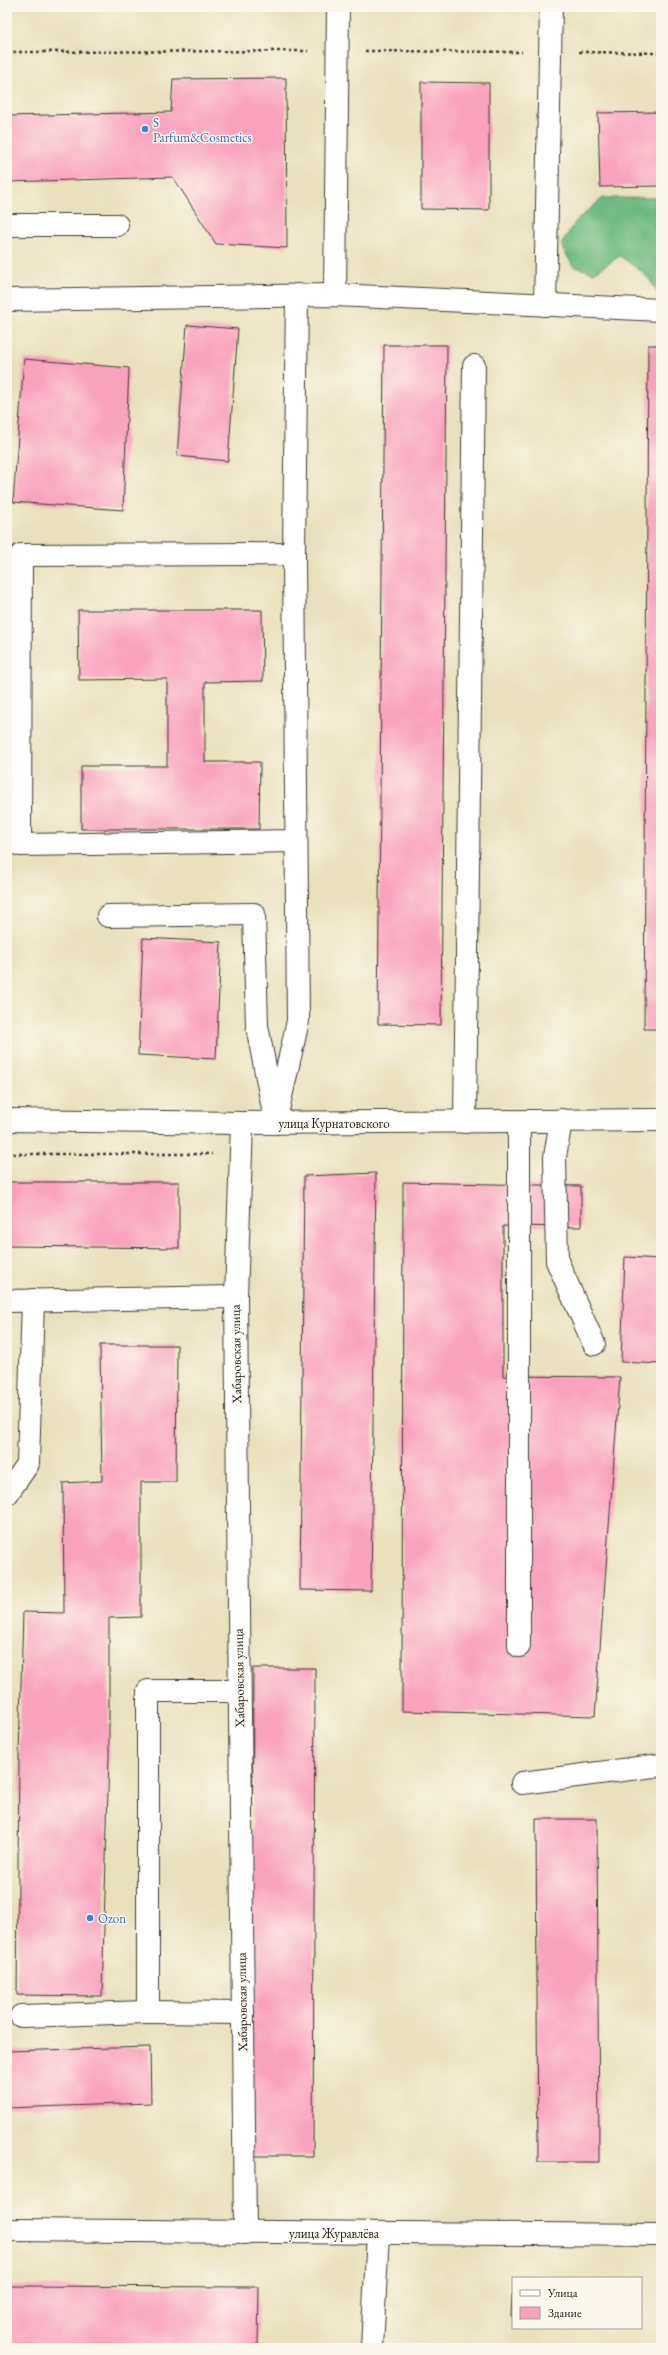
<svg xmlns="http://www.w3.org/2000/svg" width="668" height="2355" font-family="'EB Garamond',serif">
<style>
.forest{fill:#6db981;stroke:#446a4e}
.building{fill:#f9a2bd}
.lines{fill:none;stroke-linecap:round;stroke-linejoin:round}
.minor-casing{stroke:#3b3a34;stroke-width:24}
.path{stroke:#3b3a34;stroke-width:2.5;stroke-dasharray:3 3;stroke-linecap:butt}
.minor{stroke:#fff;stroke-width:22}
.shop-dot{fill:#3f7fe0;stroke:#fbf7ec;stroke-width:1.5}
.labels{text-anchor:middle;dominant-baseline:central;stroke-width:3;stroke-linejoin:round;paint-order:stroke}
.shop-label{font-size:13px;fill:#366cbe;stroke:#fbf7ec;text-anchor:start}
.street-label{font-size:13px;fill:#1c1c1c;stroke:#fbf7ec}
</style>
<rect width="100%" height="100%" fill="#fbf7ec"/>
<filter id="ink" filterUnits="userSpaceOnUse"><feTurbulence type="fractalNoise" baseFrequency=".025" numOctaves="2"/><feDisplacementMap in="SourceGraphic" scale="8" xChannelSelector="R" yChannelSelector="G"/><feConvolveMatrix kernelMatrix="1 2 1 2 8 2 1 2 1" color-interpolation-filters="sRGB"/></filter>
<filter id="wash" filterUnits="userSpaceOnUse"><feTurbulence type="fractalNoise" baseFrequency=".012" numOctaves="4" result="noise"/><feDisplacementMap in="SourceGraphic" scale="16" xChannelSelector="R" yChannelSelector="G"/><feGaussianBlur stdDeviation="0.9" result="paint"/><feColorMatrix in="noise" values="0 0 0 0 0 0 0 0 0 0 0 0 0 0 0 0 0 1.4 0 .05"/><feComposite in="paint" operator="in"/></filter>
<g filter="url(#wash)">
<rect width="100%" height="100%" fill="#e9e1bd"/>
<!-- forest -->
<path class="forest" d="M 603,198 L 661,198 L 661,300 L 650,280 L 641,271 L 620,256 L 594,273 L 573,266 L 561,245 L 576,221 Z"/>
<g id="blocks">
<!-- building -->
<g class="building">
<path d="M 286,78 L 287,248 L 216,244 L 173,177 L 7,182 L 7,116 L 171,112 L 173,79 Z"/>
<path d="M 421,82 L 489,83 L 489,210 L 421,209 Z"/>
<path d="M 661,112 L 661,186 L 600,187 L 598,113 Z"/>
<path d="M 187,325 L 238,329 L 228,461 L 177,456 Z"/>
<path d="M 384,345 L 447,345 L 441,1025 L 378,1024 Z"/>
<path d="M 648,345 L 661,345 L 661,1029 L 644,1029 Z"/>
<path d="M 24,359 L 129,368 L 123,510 L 13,502 Z"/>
<path d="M 78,610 L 262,610 L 263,681 L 205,682 L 205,762 L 260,762 L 259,829 L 81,829 L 81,766 L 167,766 L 167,679 L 79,680 Z"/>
<path d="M 143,938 L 221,942 L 216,1059 L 138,1055 Z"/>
<path d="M 376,1173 L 371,1591 L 300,1590 L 304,1176 Z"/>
<path d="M 7,1182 L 179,1182 L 179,1248 L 7,1246 Z"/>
<path d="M 403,1182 L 581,1186 L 581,1227 L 503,1226 L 503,1376 L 620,1377 L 595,1716 L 402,1711 Z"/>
<path d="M 625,1257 L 661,1259 L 661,1364 L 621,1362 Z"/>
<path d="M 100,1345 L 177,1345 L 176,1482 L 141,1482 L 141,1617 L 109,1618 L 109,1757 L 102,1996 L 17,1995 L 19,1754 L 23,1612 L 64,1613 L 63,1483 L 102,1481 Z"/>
<path d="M 253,1668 L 315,1668 L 313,2156 L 251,2156 Z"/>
<path d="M 536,1819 L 597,1819 L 599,2162 L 538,2162 Z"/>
<path d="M 150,2047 L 151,2103 L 7,2108 L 7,2051 Z"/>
<path d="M 7,2286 L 259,2287 L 258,2348 L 7,2348 Z"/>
<path d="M 512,2295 L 513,2295 L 513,2316 L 511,2316 Z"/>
</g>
</g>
</g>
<g filter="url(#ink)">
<use href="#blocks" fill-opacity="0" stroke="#3b3a34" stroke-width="1"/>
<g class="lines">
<!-- minor casing -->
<g class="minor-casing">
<g id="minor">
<path d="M 7,225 L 117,225"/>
<path d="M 335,295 L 338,7"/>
<path d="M 7,300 L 335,295 L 661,310"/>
<path d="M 545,305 L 551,7"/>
<path d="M 294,554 L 297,295"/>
<path d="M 108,916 L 254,914 L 257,1026 L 274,1114"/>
<path d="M 7,1120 L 242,1123 L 661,1120"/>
<path d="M 561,1120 L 555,1157 L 557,1261 L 594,1344"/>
<path d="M 465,1122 L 474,366"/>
<path d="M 242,1123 L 236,1297 L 245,2233"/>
<path d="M 275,1123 L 298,1021 L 294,554 L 21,555 L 20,845 L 296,841"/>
<path d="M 7,1301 L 236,1297"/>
<path d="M 7,1494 L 28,1464 L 33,1300"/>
<path d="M 519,1646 L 519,1122"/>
<path d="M 239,1691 L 148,1691 L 148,2012 L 243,2013"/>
<path d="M 522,1783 L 661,1765"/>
<path d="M 21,2016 L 148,2012"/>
<path d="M 7,2230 L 661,2235"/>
<path d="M 372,2348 L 378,2233"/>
</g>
</g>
<!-- path -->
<g class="path">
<path d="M 365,51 L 522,52"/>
<path d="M 7,52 L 308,51"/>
<path d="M 579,52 L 661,53"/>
<path d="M 7,1154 L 212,1154"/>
</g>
<!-- minor -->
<use href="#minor" class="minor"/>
</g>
</g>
<!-- markers -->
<g class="shop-dot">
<circle cx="145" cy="129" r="4"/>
<circle cx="90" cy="1918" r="4"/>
</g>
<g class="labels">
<!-- shop labels -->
<g class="shop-label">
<text x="153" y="122">S<tspan x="153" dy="15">Parfum&amp;Cosmetics</tspan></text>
<text x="98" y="1918">Ozon</text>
</g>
<!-- street labels -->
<g class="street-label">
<text x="334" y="1123">улица Курнатовского</text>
<text transform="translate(236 1354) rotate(-91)">Хабаровская улица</text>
<text transform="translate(239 1678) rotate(-91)">Хабаровская улица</text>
<text transform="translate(242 2002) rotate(-91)">Хабаровская улица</text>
<text x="334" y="2233">улица Журавлёва</text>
</g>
</g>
<!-- margin -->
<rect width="668" height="2355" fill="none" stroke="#fbf7ec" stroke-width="24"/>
<!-- legend -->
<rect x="512" y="2277" width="130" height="52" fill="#fbf7ec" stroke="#a29f99"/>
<rect x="520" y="2290" width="20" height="6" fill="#ffffff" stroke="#a29f99"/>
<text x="548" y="2297" font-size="12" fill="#1c1c1c">Улица</text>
<rect x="520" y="2307" width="20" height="12" fill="#f9a2bd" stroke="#a29f99"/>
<text x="548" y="2317" font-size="12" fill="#1c1c1c">Здание</text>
</svg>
